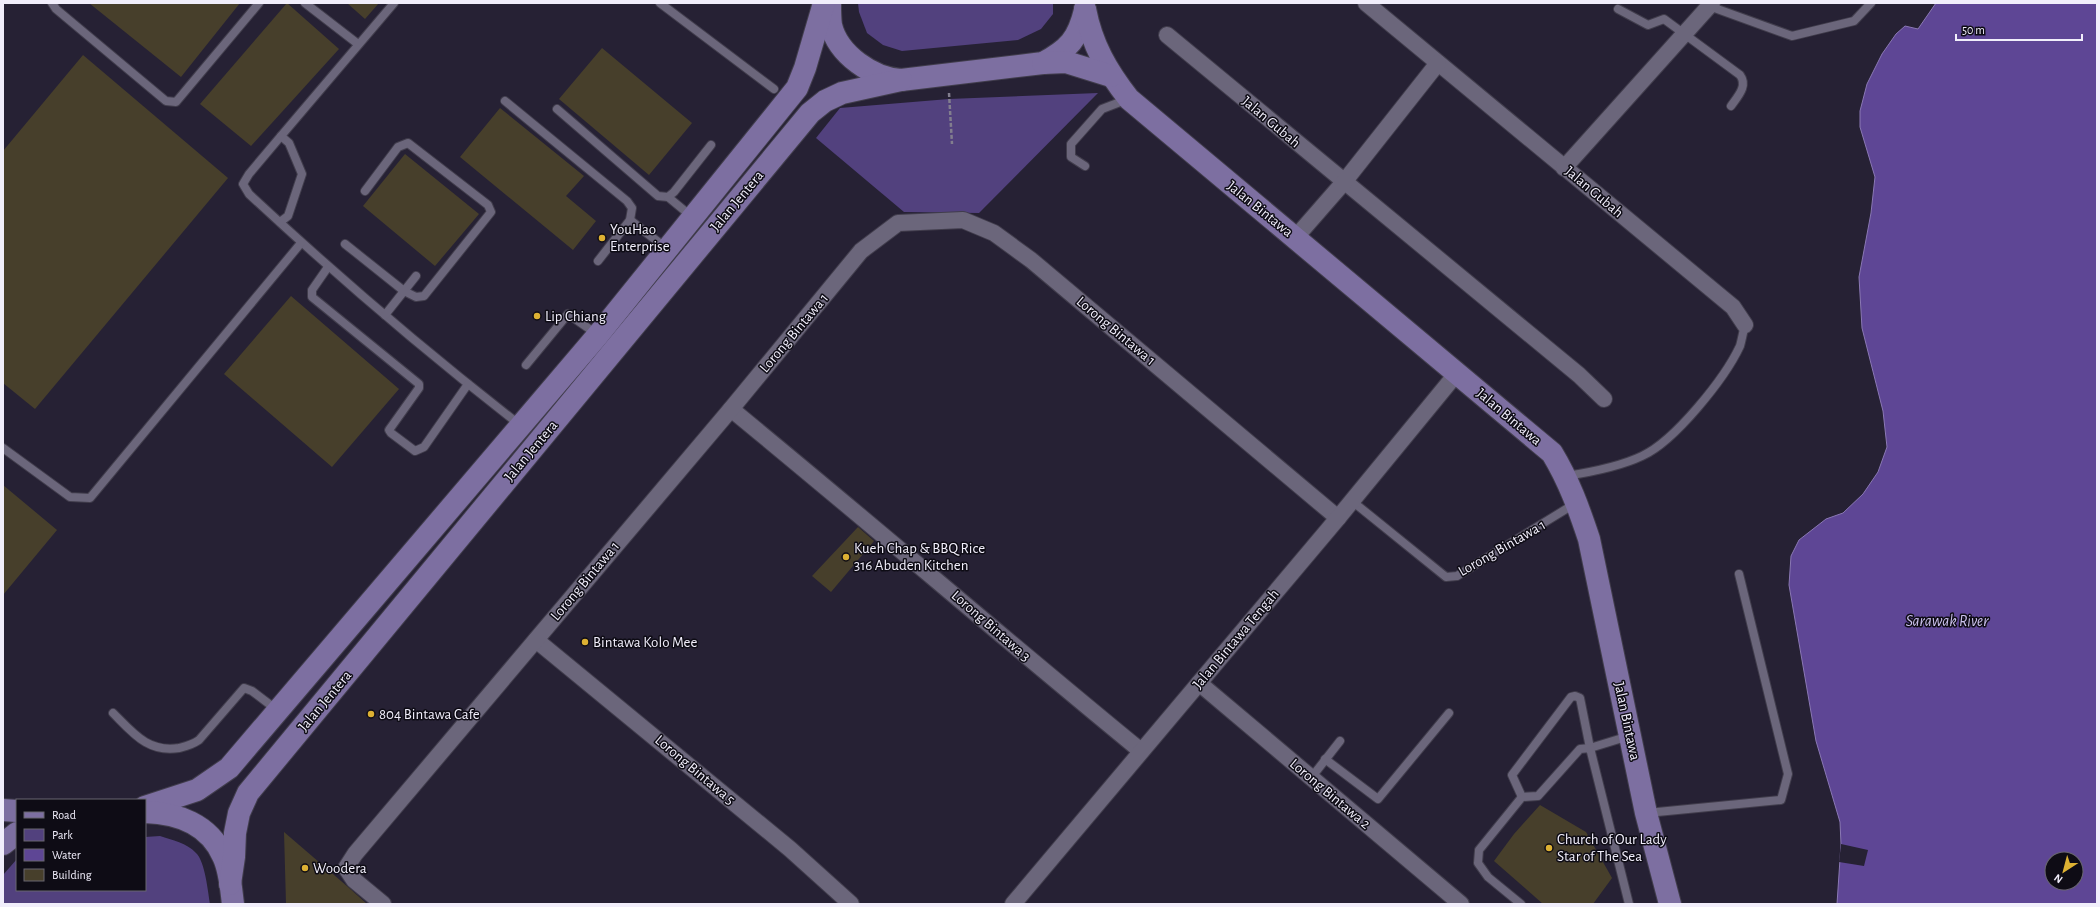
<svg xmlns="http://www.w3.org/2000/svg" width="2100" height="907" font-family="'Alegreya Sans',sans-serif">
<style>
.green{fill:#52417e}
.water{fill:#5e4695;stroke:#8a78b4;fill-rule:evenodd}
.pier{fill:#262134}
.building{fill:#473f2b}
.lines{fill:none;stroke-linecap:round;stroke-linejoin:round}
.lane-casing{stroke:#413d4c;stroke-width:10}
.street-casing{stroke:#413d4c;stroke-width:18}
.secondary-casing{stroke:#413d4c;stroke-width:24}
.path{stroke:#827e8e;stroke-width:2.5;stroke-dasharray:4 2;stroke-linecap:butt}
.lane{stroke:#6b667b;stroke-width:8}
.street{stroke:#6b667b;stroke-width:16}
.secondary{stroke:#7d6fa1;stroke-width:22}
.poi-dot{fill:#ddb133;stroke:#0e0c15;stroke-width:1.5}
.labels{text-anchor:middle;dominant-baseline:central;stroke-width:3;stroke-linejoin:round;paint-order:stroke}
.street-label{font-size:15px;fill:#f1eefb;stroke:#0e0c15}
.poi-label{font-size:15px;fill:#f1eefb;stroke:#0e0c15;text-anchor:start}
.water-label{font-size:16px;font-style:italic;fill:#ccc2ee;stroke:#0e0c15}
</style>
<rect width="100%" height="100%" fill="#262134"/>
<!-- green -->
<g class="green">
<path d="M 858,3 L 1053,3 L 1053,14 L 1041,29 L 1018,40 L 902,51 L 883,45 L 867,33 L 859,12 Z"/>
<path d="M 1098,93 L 979,213 L 904,212 L 816,138 L 840,108 L 949,99 Z"/>
<path d="M 160,836 C 172,840 187,843 196,853 C 205,861 208,892 210,904 L 3,904 L 3,875 L 17,859 L 17,890 L 145,890 L 145,837 Z"/>
</g>
<!-- water -->
<path class="water" d="M 1936,3 L 2097,3 L 2097,904 L 1837,904 L 1841,844 L 1840,822 L 1816,741 L 1789,585 L 1791,556 L 1799,540 L 1826,519 L 1843,513 L 1863,494 L 1878,472 L 1887,447 L 1883,411 L 1862,328 L 1859,277 L 1871,213 L 1875,177 L 1860,127 L 1860,111 L 1867,84 L 1882,54 L 1896,34 L 1905,26 L 1918,29 ZM 2052,859 L 2076,859 L 2076,883 L 2052,883 Z"/>
<!-- pier -->
<path class="pier" d="M 1841,844 L 1868,850 L 1864,866 L 1839,862 Z"/>
<!-- building -->
<g class="building">
<path d="M 89,3 L 240,3 L 181,77 Z"/>
<path d="M 287,3 L 339,49 L 251,146 L 200,104 Z"/>
<path d="M 347,3 L 379,3 L 365,19 Z"/>
<path d="M 602,48 L 692,123 L 649,175 L 559,99 Z"/>
<path d="M 83,55 L 228,178 L 35,409 L 3,383 L 3,151 Z"/>
<path d="M 500,108 L 584,176 L 566,196 L 596,221 L 573,250 L 460,157 Z"/>
<path d="M 405,154 L 479,214 L 435,266 L 363,206 Z"/>
<path d="M 291,296 L 399,389 L 332,467 L 224,374 Z"/>
<path d="M 3,485 L 57,530 L 3,595 Z"/>
<path d="M 858,527 L 874,541 L 831,592 L 812,576 Z"/>
<path d="M 1540,805 L 1586,832 L 1612,878 L 1593,904 L 1543,904 L 1494,861 L 1514,834 Z"/>
<path d="M 284,832 L 348,887 L 367,904 L 286,904 Z"/>
</g>
<g class="lines">
<!-- lane casing -->
<g class="lane-casing">
<g id="lane">
<path d="M 52,3 L 56,9 L 166,101 L 176,102 L 259,3"/>
<path d="M 305,3 L 358,44"/>
<path d="M 660,3 L 774,89"/>
<path d="M 1709,6 L 1792,36 L 1854,21 L 1871,3"/>
<path d="M 1618,9 L 1648,25 L 1664,19 L 1740,75 C 1748,86 1738,96 1731,106"/>
<path d="M 505,101 L 627,201 L 632,208 L 630,220 L 598,261"/>
<path d="M 557,109 L 658,196 L 668,197 L 691,216"/>
<path d="M 281,136 L 249,174 L 243,184 L 249,194 C 336,275 426,352 520,425"/>
<path d="M 1085,166 L 1071,157 L 1071,144 L 1102,109 L 1128,99"/>
<path d="M 668,197 L 674,192 L 711,145"/>
<path d="M 630,220 L 666,248"/>
<path d="M 280,222 L 288,216 L 302,174 L 289,143 L 281,136 L 394,3"/>
<path d="M 345,244 L 404,291 L 416,297 L 424,296 L 491,212 L 488,205 L 408,143 L 398,147 L 365,191"/>
<path d="M 328,267 L 312,290 L 312,297 L 419,384 L 419,388 L 389,430 L 391,433 L 415,451 L 424,447 L 468,384"/>
<path d="M 385,315 L 416,276"/>
<path d="M 526,365 L 568,314 L 598,335"/>
<path d="M 3,448 L 70,497 L 90,498 L 301,243"/>
<path d="M 1566,476 C 1592,472 1619,467 1642,456 C 1675,441 1725,378 1740,346 C 1742,339 1743,332 1745,325"/>
<path d="M 1352,501 L 1446,577 L 1457,576 L 1576,503"/>
<path d="M 113,713 C 133,733 148,753 179,748 C 187,746 192,745 199,740 L 244,688 L 252,691 L 277,710"/>
<path d="M 1325,759 L 1378,799 L 1449,713"/>
<path d="M 1311,778 L 1340,741"/>
<path d="M 1522,797 L 1512,775 L 1571,697 L 1575,696 L 1580,698 L 1590,748 L 1629,736"/>
<path d="M 1647,813 L 1781,800 L 1788,774 L 1739,574"/>
<path d="M 1521,904 L 1488,877 L 1478,863 L 1479,850 L 1522,797 L 1538,796 L 1580,749 L 1590,748 L 1629,904"/>
</g>
</g>
<!-- street casing -->
<g class="street-casing">
<g id="street">
<path d="M 1366,3 L 1733,307 L 1745,325"/>
<path d="M 1167,35 L 1579,375 L 1604,399"/>
<path d="M 1564,168 L 1712,3"/>
<path d="M 1296,237 L 1344,182 L 1438,63"/>
<path d="M 731,409 C 869,522 1003,638 1141,751"/>
<path d="M 536,640 L 790,849 L 851,904"/>
<path d="M 1199,683 L 1461,904"/>
<path d="M 383,904 L 354,880 L 346,868 L 355,854 L 731,409 L 861,251 L 898,223 L 963,220 L 994,233 L 1031,260 L 1338,518"/>
<path d="M 1013,904 L 1338,518 L 1457,373"/>
</g>
</g>
<!-- secondary casing -->
<g class="secondary-casing">
<g id="secondary">
<path d="M 830,3 C 830,10 830,18 831,25 C 838,55 873,78 901,80 L 1043,63 C 1069,49 1078,39 1085,10"/>
<path d="M 1085,9 C 1092,45 1107,71 1129,99 L 1552,453 C 1569,481 1579,509 1589,539 L 1646,813 L 1670,904"/>
<path d="M 1043,63 L 1066,62 L 1111,76"/>
<path d="M 145,807 L 197,790 L 229,768 L 598,335 L 797,88 L 805,68 L 824,3"/>
<path d="M 3,810 L 17,811"/>
<path d="M 145,812 C 177,813 209,824 223,856 C 230,870 231,889 233,904"/>
<path d="M 3,844 L 17,833"/>
<path d="M 230,884 L 234,857 L 235,833 L 239,813 L 248,793 L 810,113 L 825,101 L 842,93 L 901,80"/>
</g>
</g>
<!-- path -->
<path class="path" d="M 949,93 L 952,144"/>
<!-- lane -->
<use href="#lane" class="lane"/>
<!-- street -->
<use href="#street" class="street"/>
<!-- secondary -->
<use href="#secondary" class="secondary"/>
</g>
<!-- markers -->
<g class="poi-dot">
<circle cx="602" cy="238" r="4"/>
<circle cx="537" cy="316" r="4"/>
<circle cx="846" cy="557" r="4"/>
<circle cx="585" cy="642" r="4"/>
<circle cx="371" cy="714" r="4"/>
<circle cx="1549" cy="848" r="4"/>
<circle cx="305" cy="868" r="4"/>
</g>
<g class="labels">
<!-- street labels -->
<g class="street-label">
<text transform="translate(1271 122) rotate(40)">Jalan Gubah</text>
<text transform="translate(1594 192) rotate(40)">Jalan Gubah</text>
<text transform="translate(737 201) rotate(-50)">Jalan Jentera</text>
<text transform="translate(1260 209) rotate(39)">Jalan Bintawa</text>
<text transform="translate(1116 331) rotate(40)">Lorong Bintawa 1</text>
<text transform="translate(794 333) rotate(-50)">Lorong Bintawa 1</text>
<text transform="translate(1509 417) rotate(40)">Jalan Bintawa</text>
<text transform="translate(531 451) rotate(-50)">Jalan Jentera</text>
<text transform="translate(1502 548) rotate(-30)">Lorong Bintawa 1</text>
<text transform="translate(585 581) rotate(-50)">Lorong Bintawa 1</text>
<text transform="translate(991 626) rotate(41)">Lorong Bintawa 3</text>
<text transform="translate(1236 639) rotate(-50)">Jalan Bintawa Tengah</text>
<text transform="translate(325 701) rotate(-50)">Jalan Jentera</text>
<text transform="translate(1627 721) rotate(78)">Jalan Bintawa</text>
<text transform="translate(695 770) rotate(40)">Lorong Bintawa 5</text>
<text transform="translate(1330 794) rotate(40)">Lorong Bintawa 2</text>
</g>
<!-- poi labels -->
<g class="poi-label">
<text x="610" y="229">YouHao<tspan x="610" dy="17">Enterprise</tspan></text>
<text x="545" y="316">Lip Chiang</text>
<text x="854" y="548">Kueh Chap &amp; BBQ Rice<tspan x="854" dy="17">316 Abuden Kitchen</tspan></text>
<text x="593" y="642">Bintawa Kolo Mee</text>
<text x="379" y="714">804 Bintawa Cafe</text>
<text x="1557" y="839">Church of Our Lady<tspan x="1557" dy="17">Star of The Sea</tspan></text>
<text x="313" y="868">Woodera</text>
</g>
<!-- water labels -->
<g class="water-label">
<text x="1947" y="621">Sarawak River</text>
</g>
</g>
<!-- border -->
<rect width="2100" height="907" fill="none" stroke="#f1eefb" stroke-width="8"/>
<!-- legend -->
<rect x="16" y="799" width="130" height="92" fill="#0e0c15" stroke="#696671"/>
<rect x="24" y="812" width="20" height="6" fill="#7d6fa1" stroke="#696671"/>
<text x="52" y="819" font-size="12" fill="#f1eefb">Road</text>
<rect x="24" y="829" width="20" height="12" fill="#52417e" stroke="#696671"/>
<text x="52" y="839" font-size="12" fill="#f1eefb">Park</text>
<rect x="24" y="849" width="20" height="12" fill="#5e4695" stroke="#696671"/>
<text x="52" y="859" font-size="12" fill="#f1eefb">Water</text>
<rect x="24" y="869" width="20" height="12" fill="#473f2b" stroke="#696671"/>
<text x="52" y="879" font-size="12" fill="#f1eefb">Building</text>
<!-- north arrow -->
<g transform="translate(2064 871) rotate(216)"><circle r="19" fill="#0e0c15" stroke="#696671"/>
<path d="M0-3L7 15L0 10L-7 15Z" fill="#ddb133"/>
<text y="-6" font-size="11" font-weight="bold" text-anchor="middle" fill="#f1eefb">N</text>
</g>
<!-- scale -->
<path d="M1956 34v6h126v-6" fill="none" stroke="#f1eefb" stroke-width="2"/>
<text x="1962" y="34" font-size="12" fill="#f1eefb" stroke="#0e0c15" stroke-width="3" paint-order="stroke">50 m</text>
</svg>
